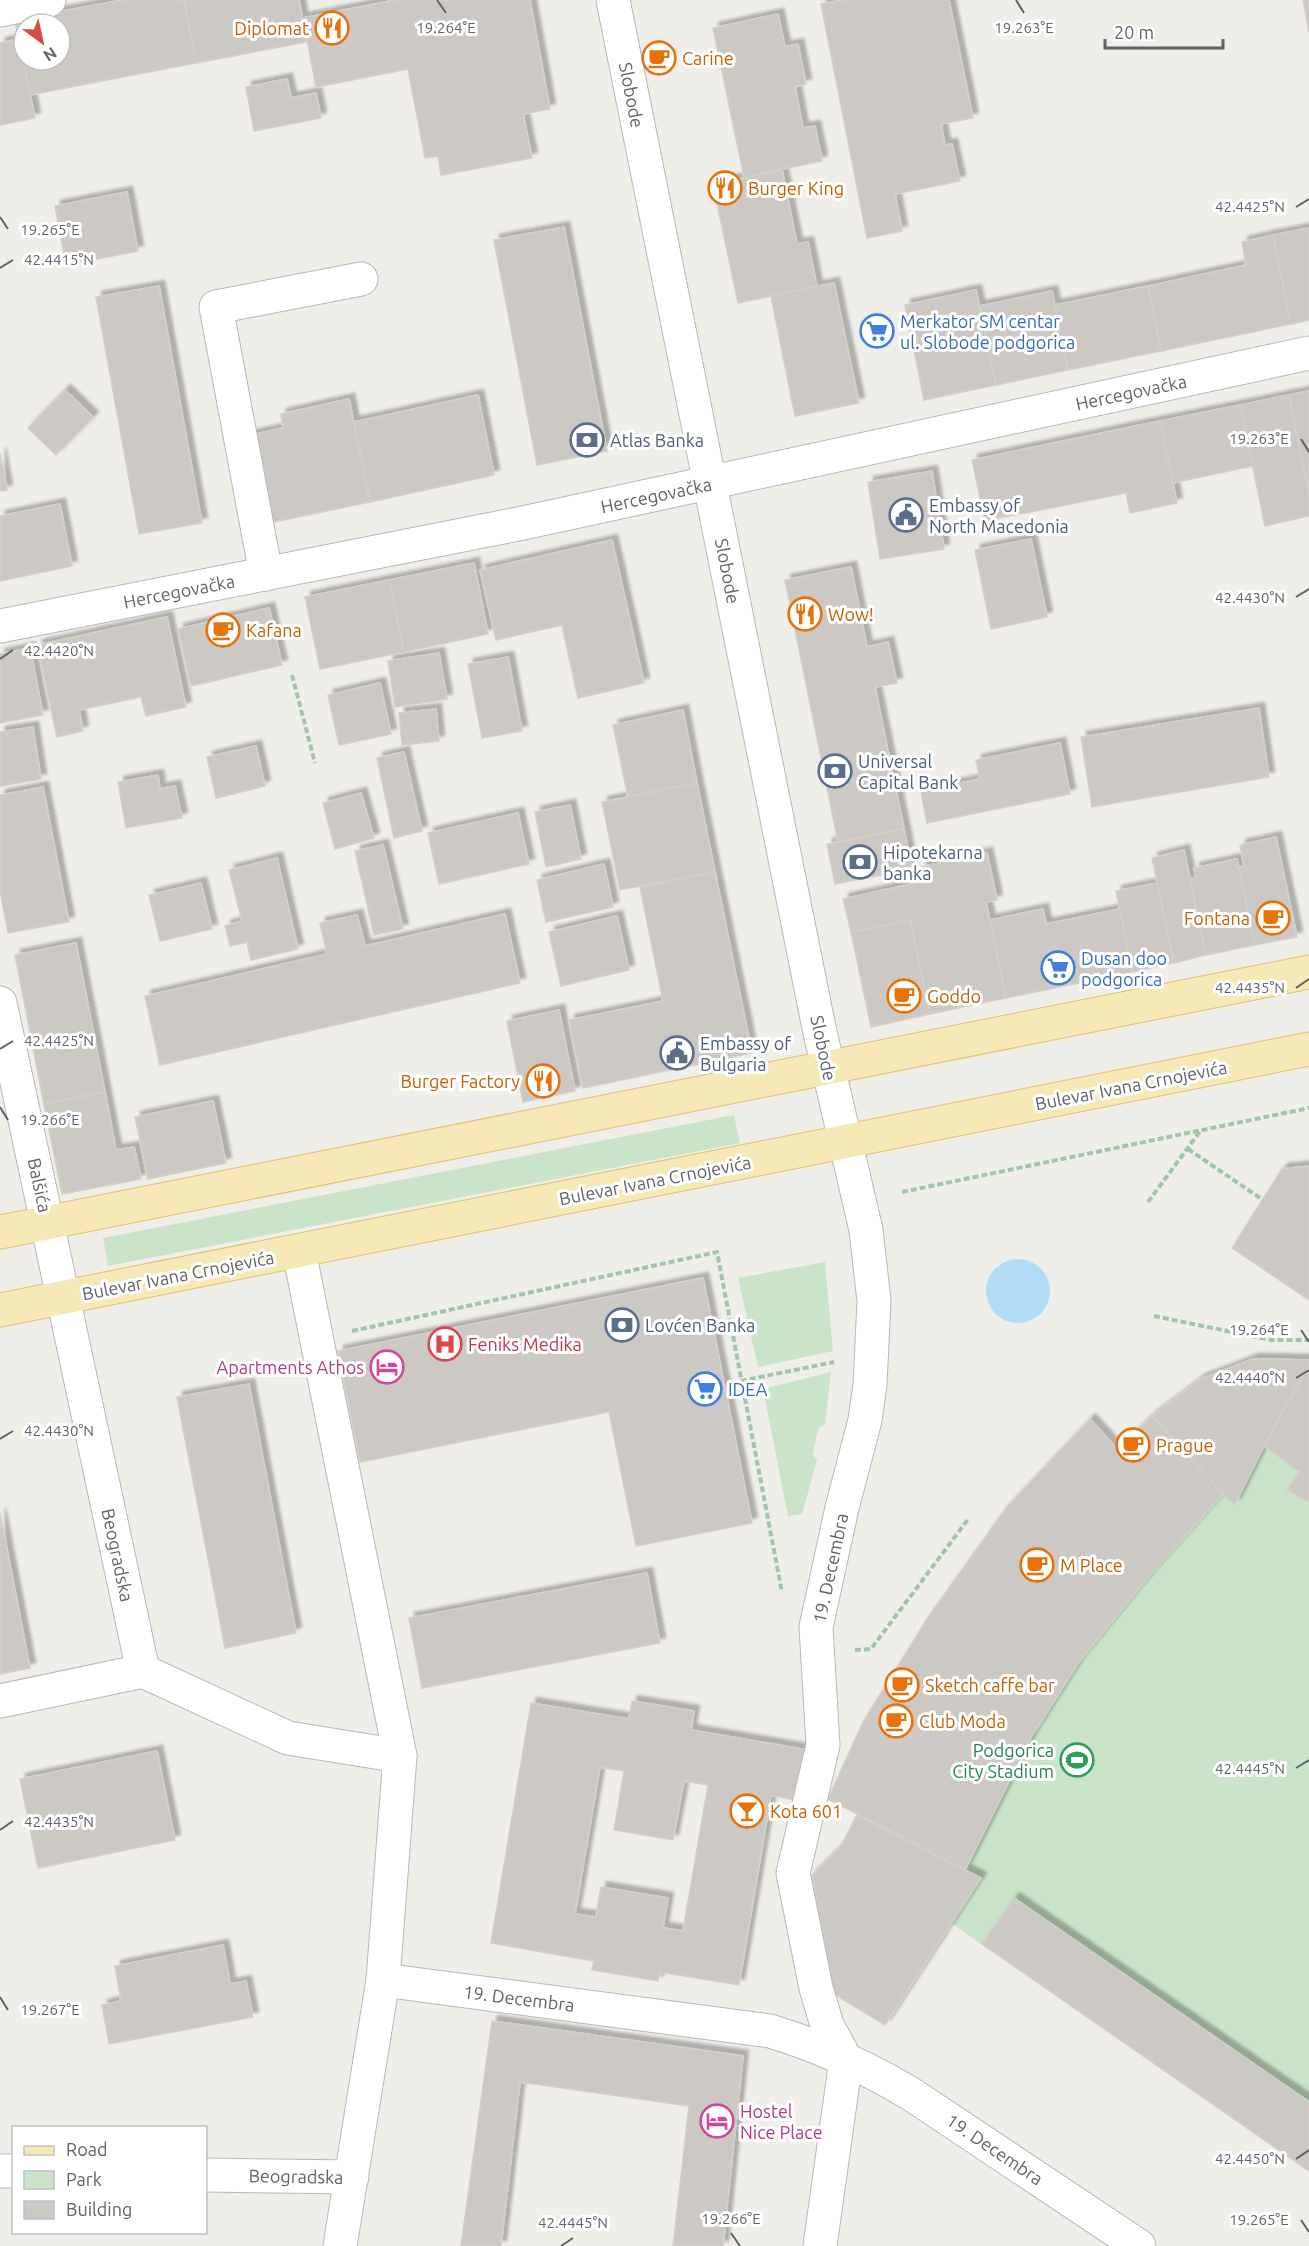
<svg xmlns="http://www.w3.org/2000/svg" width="1309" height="2246" font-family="Ubuntu,sans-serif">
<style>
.green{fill:#c9e4c8}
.water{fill:#b2dcf6}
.building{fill:#ccc9c5;stroke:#d4cfc7;stroke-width:1.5;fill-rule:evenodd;filter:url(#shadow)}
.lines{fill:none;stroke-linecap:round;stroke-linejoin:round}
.minor-casing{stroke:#b5b8bb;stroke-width:35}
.major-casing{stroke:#e3bd6e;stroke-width:35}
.path{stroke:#a2c5aa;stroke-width:4;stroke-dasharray:6 3;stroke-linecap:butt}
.minor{stroke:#fff;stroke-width:33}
.major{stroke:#f7e9b7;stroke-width:33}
.ticks{fill:none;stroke:#606367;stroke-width:2}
.labels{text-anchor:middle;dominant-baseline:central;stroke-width:6;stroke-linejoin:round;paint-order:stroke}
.food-label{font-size:18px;fill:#c56008;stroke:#fff;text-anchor:start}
.street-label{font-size:18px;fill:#606367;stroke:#fff}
.shop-label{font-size:18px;fill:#366cbe;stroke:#fff;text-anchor:start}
.service-label{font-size:18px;fill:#4e5e75;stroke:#fff;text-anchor:start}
.health-label{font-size:18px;fill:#be3a42;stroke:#fff;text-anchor:start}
.hotel-label{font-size:18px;fill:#b23c85;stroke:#fff;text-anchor:end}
.leisure-label{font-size:18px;fill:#27864d;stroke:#fff;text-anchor:end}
.ticks-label{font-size:15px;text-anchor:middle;fill:#606367;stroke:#fff;stroke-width:6;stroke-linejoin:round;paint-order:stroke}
</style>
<defs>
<filter id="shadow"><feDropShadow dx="5.5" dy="-5.5" stdDeviation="1.5" flood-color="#0004"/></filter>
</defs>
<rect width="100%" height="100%" fill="#f0eee9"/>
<!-- green -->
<g class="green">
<path d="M 734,1115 L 740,1143 L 108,1266 L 103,1238 Z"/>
<path d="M 825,1262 L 833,1351 L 758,1367 L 738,1278 Z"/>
<path d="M 1253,1359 L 1309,1360 L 1309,2171 L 951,1923 L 885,2025 L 834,1994 L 841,1846 L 857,1815 L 828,1799 L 864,1720 L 929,1616 L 1006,1508 L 1090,1419 L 1117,1449 L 1152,1416 L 1201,1379 Z"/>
<path d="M 831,1372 L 825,1424 L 818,1429 L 813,1455 L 817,1460 L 802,1514 L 788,1516 L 763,1389 Z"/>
</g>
<!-- water -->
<circle class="water" cx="1018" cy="1291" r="32"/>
<!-- building -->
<g class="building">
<path d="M 122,0 L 184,0 L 196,63 L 29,95 L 15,20 ZM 24,24 L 60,24 L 60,60 L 24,60 Z"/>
<path d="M 184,0 L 299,0 L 307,42 L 196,63 Z"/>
<path d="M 395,0 L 530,0 L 550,109 L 523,114 L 532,158 L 441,175 L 438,156 L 425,158 L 408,69 L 316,87 L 303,18 Z"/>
<path d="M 842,0 L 949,0 L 973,118 L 941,124 L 945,145 L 952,144 L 960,181 L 895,194 L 902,231 L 867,238 L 821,4 Z"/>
<path d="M 1303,0 L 1309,0 L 1309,32 Z"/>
<path d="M 778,14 L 785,47 L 798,44 L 806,84 L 795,87 L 803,128 L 815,126 L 822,161 L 744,177 L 713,28 Z"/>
<path d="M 19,39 L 35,118 L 0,125 L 0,43 Z"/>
<path d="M 287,79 L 291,98 L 316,93 L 321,118 L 254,131 L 246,87 Z"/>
<path d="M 782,170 L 797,244 L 808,242 L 817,287 L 738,303 L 713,184 Z"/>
<path d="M 127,192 L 138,251 L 66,265 L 55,206 Z"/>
<path d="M 564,227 L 607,451 L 537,465 L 494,240 Z"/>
<path d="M 1309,228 L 1309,320 L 1291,324 L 1273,235 Z"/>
<path d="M 1273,235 L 1291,324 L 1161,351 L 1148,286 L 1246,265 L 1242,242 Z"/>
<path d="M 834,283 L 859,403 L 795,416 L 771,296 Z"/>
<path d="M 159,286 L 202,523 L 139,534 L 96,297 Z"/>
<path d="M 1148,286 L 1161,351 L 1068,370 L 1055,305 Z"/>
<path d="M 976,290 L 996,385 L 924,400 L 905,305 Z"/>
<path d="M 1052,291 L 1068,370 L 996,385 L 980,306 Z"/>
<path d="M 65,390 L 93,417 L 56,455 L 28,428 Z"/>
<path d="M 1309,391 L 1309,494 L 1289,395 Z"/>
<path d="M 478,395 L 494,475 L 370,502 L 354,422 Z"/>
<path d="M 1289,395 L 1309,496 L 1309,516 L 1265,526 L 1240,405 Z"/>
<path d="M 349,399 L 370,502 L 264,524 L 246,436 L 283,428 L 281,414 Z"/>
<path d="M 1240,405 L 1253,466 L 1172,483 L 1160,421 Z"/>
<path d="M 1160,421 L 1177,503 L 1130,513 L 1126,493 L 985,521 L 972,460 Z"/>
<path d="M 0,453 L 7,490 L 0,491 Z"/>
<path d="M 932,471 L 944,549 L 880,559 L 868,482 Z"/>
<path d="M 60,504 L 72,566 L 0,581 L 0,516 Z"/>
<path d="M 1031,539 L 1047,617 L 991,629 L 975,550 Z"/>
<path d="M 612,540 L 644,683 L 578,698 L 562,625 L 496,640 L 480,570 Z"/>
<path d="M 474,563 L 488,634 L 404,652 L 389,580 Z"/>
<path d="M 851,567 L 867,647 L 888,642 L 897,683 L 875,687 L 904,829 L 838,842 L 785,580 Z"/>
<path d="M 389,580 L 404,652 L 320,669 L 305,597 Z"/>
<path d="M 269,608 L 282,665 L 191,686 L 178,629 Z"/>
<path d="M 167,617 L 186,707 L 146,716 L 141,697 L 79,710 L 83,731 L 57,737 L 37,645 Z"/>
<path d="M 30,648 L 43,715 L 0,723 L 0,654 Z"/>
<path d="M 439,653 L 447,699 L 395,707 L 388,661 Z"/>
<path d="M 508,657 L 522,731 L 482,738 L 468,664 Z"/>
<path d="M 380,683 L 391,734 L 339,745 L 328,695 Z"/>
<path d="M 1259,708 L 1269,777 L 1092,807 L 1081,737 Z"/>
<path d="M 436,709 L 439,741 L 402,745 L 399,713 Z"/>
<path d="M 683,710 L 697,783 L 628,797 L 613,725 Z"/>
<path d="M 33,727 L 41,779 L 0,786 L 0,732 Z"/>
<path d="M 1060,743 L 1070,794 L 927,823 L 921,791 L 980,779 L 976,760 Z"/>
<path d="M 256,746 L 265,786 L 216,798 L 207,757 Z"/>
<path d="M 404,752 L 422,831 L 394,838 L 377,758 Z"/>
<path d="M 158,775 L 160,789 L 175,786 L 182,818 L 126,828 L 118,782 Z"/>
<path d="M 697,783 L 715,872 L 620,890 L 602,802 Z"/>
<path d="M 43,787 L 69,922 L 8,933 L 0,890 L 0,795 Z"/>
<path d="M 361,793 L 374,838 L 335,849 L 323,803 Z"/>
<path d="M 570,805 L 581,859 L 546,867 L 535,812 Z"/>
<path d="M 518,813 L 529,864 L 439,884 L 428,833 Z"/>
<path d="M 904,829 L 912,869 L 835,884 L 827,844 Z"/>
<path d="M 1276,837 L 1297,937 L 1255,945 L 1238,868 L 1244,866 L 1240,845 Z"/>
<path d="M 383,845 L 403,929 L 374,935 L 355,851 Z"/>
<path d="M 1184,850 L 1206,955 L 1174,963 L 1152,858 Z"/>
<path d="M 987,853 L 997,900 L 986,902 L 1006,998 L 930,1014 L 910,920 L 851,932 L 843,899 L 924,881 L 921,867 Z"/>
<path d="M 277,858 L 298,949 L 251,960 L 247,942 L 230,946 L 225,926 L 242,921 L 229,870 Z"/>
<path d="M 1237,859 L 1255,945 L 1206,955 L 1190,879 L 1196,877 L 1194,868 Z"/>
<path d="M 604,864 L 613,907 L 546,922 L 537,880 Z"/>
<path d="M 715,872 L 752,1053 L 583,1088 L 569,1020 L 663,1001 L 640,887 Z"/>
<path d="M 201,883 L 212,929 L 160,941 L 149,895 Z"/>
<path d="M 1157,883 L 1174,963 L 1132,972 L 1116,891 Z"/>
<path d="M 1043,909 L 1046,924 L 1120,909 L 1132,972 L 1006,998 L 990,920 Z"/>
<path d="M 505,914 L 520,983 L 160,1065 L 145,996 L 327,954 L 320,923 L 357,915 L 365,946 Z"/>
<path d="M 617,916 L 629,970 L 561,986 L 549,932 Z"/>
<path d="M 910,920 L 930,1014 L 871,1027 L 851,932 Z"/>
<path d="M 76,943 L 105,1092 L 44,1104 L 15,955 Z"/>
<path d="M 559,1010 L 575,1091 L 523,1102 L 507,1021 Z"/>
<path d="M 105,1092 L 116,1150 L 134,1147 L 141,1179 L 62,1194 L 44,1104 Z"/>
<path d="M 213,1101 L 226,1163 L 148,1179 L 135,1117 Z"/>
<path d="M 1309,1166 L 1309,1300 L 1232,1248 L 1282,1169 Z"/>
<path d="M 703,1278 L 752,1523 L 636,1546 L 609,1412 L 360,1462 L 338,1351 Z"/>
<path d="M 1253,1359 L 1309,1360 L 1309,1365 L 1264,1446 L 1235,1504 L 1223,1494 L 1152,1416 L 1201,1379 Z"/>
<path d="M 1309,1365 L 1309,1502 L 1287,1490 L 1300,1472 L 1264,1446 Z"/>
<path d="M 249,1384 L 296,1633 L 225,1648 L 177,1397 Z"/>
<path d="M 1152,1416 L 1223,1494 L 1151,1574 L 1079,1662 L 1032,1736 L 965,1870 L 828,1799 L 864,1720 L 929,1616 L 1006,1508 L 1090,1419 L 1117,1449 Z"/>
<path d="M 0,1513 L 30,1668 L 0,1674 Z"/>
<path d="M 647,1573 L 660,1643 L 422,1688 L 409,1618 Z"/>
<path d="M 632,1701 L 694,1711 L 691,1730 L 808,1750 L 800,1801 L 771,1795 L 739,1985 L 660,1972 L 658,1981 L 592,1970 L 594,1961 L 491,1943 L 531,1703 L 629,1719 ZM 600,1767 L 624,1771 L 614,1830 L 673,1840 L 684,1781 L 708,1785 L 683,1931 L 663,1928 L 668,1898 L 601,1887 L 596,1917 L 575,1914 Z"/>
<path d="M 157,1751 L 175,1840 L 38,1868 L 20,1779 Z"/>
<path d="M 857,1815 L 981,1878 L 885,2025 L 834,1994 L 812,1875 L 841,1846 Z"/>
<path d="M 1014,1898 L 1309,2102 L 1309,2171 L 982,1944 Z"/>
<path d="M 223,1945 L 230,1984 L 246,1981 L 253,2017 L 109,2044 L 102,2005 L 121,2001 L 115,1966 Z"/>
<path d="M 492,2021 L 743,2056 L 723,2246 L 673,2246 L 689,2106 L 520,2082 L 501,2246 L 461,2246 Z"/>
</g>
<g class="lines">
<!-- minor casing -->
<g class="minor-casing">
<g id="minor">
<path d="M 613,0 L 819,1028 L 866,1230 L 874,1301 L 870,1385 L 865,1420 L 842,1508 L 816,1627 L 823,1745 L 793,1873 L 816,1988 L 827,2025 L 846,2060 L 820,2246"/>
<path d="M 0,10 L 49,0"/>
<path d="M 266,574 L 216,307 L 361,279"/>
<path d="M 0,626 L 523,523 L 1309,353"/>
<path d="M 0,1003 L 143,1671"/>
<path d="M 299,1251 L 400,1756 L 383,1980 L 340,2246"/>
<path d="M 143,1671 L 288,1738 L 400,1756"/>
<path d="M 0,1701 L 143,1671"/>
<path d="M 383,1980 L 770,2031 C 820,2046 866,2067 911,2094 L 1139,2246"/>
<path d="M 0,2171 L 14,2171"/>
<path d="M 206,2175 L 352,2177"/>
</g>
</g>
<!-- major casing -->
<g class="major-casing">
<g id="major">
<path d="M 0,1232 L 1309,972"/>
<path d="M 0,1310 L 1309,1049"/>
</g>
</g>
<!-- path -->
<g class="path">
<path d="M 292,675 L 315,763"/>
<path d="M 1188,1149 L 1263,1200"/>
<path d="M 902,1192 L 1309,1108"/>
<path d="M 1148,1202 L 1201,1130"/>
<path d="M 1154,1316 L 1271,1340 L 1309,1340"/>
<path d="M 352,1331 L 717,1252 L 782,1592"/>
<path d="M 741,1381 L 834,1362"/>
<path d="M 855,1650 L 871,1649 L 969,1518"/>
</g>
<!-- minor -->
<use href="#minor" class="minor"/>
<!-- major -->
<use href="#major" class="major"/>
</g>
<!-- ticks -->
<path class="ticks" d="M 437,0 L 446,13M 1016,0 L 1024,13M 1296,207 L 1309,199M 0,217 L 8,229M 0,268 L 13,260M 1301,439 L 1309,452M 1296,597 L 1309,589M 0,659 L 13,650M 1296,988 L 1309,979M 0,1049 L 13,1041M 0,1107 L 8,1120M 1301,1330 L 1309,1342M 1296,1378 L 1309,1370M 0,1439 L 13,1431M 1296,1768 L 1309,1760M 0,1830 L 13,1821M 0,1997 L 8,2010M 1296,2159 L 1309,2150M 1301,2220 L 1309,2232M 731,2233 L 740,2246M 561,2246 L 573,2238"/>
<!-- icons -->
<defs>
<g id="restaurant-ring" transform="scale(1.725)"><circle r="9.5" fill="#fff" stroke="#e8710a" stroke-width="1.5"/><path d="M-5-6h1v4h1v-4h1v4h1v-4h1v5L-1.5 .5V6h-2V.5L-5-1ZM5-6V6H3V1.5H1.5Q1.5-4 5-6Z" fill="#e8710a"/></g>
<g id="cafe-ring" transform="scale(1.725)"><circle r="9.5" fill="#fff" stroke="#e8710a" stroke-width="1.5"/><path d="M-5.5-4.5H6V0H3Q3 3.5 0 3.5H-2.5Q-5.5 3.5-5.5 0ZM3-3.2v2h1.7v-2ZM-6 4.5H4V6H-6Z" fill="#e8710a"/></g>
<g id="supermarket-ring" transform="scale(1.725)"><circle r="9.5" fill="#fff" stroke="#3f7fe0" stroke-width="1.5"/><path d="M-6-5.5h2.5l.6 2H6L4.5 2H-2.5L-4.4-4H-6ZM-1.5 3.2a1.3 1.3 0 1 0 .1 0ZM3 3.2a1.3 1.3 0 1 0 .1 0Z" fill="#3f7fe0"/></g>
<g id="bank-ring" transform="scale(1.725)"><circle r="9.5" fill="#fff" stroke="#5c6f8a" stroke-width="1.5"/><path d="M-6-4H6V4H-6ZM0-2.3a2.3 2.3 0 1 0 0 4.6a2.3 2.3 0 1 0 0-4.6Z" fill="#5c6f8a"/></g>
<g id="civic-ring" transform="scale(1.725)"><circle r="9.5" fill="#fff" stroke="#5c6f8a" stroke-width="1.5"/><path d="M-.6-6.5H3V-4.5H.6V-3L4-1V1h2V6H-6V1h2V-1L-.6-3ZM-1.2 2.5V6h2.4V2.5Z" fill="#5c6f8a"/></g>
<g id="hospital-ring" transform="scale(1.725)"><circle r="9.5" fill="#fff" stroke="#e0444e" stroke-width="1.5"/><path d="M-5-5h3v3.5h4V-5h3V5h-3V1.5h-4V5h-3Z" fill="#e0444e"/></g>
<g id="hotel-ring" transform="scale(1.725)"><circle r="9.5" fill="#fff" stroke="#d1479c" stroke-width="1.5"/><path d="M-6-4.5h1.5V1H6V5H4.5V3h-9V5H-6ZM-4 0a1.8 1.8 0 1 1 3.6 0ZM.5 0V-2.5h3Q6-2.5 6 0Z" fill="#d1479c"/></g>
<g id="stadium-ring" transform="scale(1.725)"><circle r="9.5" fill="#fff" stroke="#2e9e5b" stroke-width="1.5"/><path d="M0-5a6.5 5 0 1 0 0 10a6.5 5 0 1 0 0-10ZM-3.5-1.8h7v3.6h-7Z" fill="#2e9e5b"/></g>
<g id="bar-ring" transform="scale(1.725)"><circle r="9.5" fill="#fff" stroke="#e8710a" stroke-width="1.5"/><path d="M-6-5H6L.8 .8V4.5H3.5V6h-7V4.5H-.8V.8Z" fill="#e8710a"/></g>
</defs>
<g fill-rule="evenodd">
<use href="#restaurant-ring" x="332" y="28"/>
<use href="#cafe-ring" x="659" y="58"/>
<use href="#restaurant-ring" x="725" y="188"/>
<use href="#supermarket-ring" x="877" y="331"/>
<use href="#bank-ring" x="587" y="440"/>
<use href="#civic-ring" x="906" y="515"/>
<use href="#restaurant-ring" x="805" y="614"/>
<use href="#cafe-ring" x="223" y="630"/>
<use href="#bank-ring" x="835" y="771"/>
<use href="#bank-ring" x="860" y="862"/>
<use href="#cafe-ring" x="1273" y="918"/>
<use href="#supermarket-ring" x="1058" y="968"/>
<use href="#cafe-ring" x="904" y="996"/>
<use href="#civic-ring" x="677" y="1053"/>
<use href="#restaurant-ring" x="543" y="1081"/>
<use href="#bank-ring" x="622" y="1325"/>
<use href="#hospital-ring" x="445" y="1344"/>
<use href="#hotel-ring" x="387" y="1367"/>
<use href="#supermarket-ring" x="705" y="1389"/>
<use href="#cafe-ring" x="1133" y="1445"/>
<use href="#cafe-ring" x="1037" y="1565"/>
<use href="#cafe-ring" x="902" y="1685"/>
<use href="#cafe-ring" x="896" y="1721"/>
<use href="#stadium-ring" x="1077" y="1760"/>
<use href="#bar-ring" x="747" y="1811"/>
<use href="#hotel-ring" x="717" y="2121"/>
</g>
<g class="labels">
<!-- food labels -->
<g class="food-label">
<text x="309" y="28" text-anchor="end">Diplomat</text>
<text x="682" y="58">Carine</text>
<text x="748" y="188">Burger King</text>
<text x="828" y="614">Wow!</text>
<text x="246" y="630">Kafana</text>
<text x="1250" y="918" text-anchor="end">Fontana</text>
<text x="927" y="996">Goddo</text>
<text x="520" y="1081" text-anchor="end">Burger Factory</text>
<text x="1156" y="1445">Prague</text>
<text x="1060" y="1565">M Place</text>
<text x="925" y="1685">Sketch caffe bar</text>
<text x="919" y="1721">Club Moda</text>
<text x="770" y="1811">Kota 601</text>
</g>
<!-- street labels -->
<g class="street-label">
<text transform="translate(632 95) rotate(79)">Slobode</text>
<text transform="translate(1131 392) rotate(-12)">Hercegovačka</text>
<text transform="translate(656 495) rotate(-12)">Hercegovačka</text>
<text transform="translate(728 571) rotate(79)">Slobode</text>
<text transform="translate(179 591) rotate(-11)">Hercegovačka</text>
<text transform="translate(824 1048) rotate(78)">Slobode</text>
<text transform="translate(1131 1085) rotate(-11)">Bulevar Ivana Crnojevića</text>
<text transform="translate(655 1180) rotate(-11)">Bulevar Ivana Crnojevića</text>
<text transform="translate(40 1185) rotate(78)">Balšića</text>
<text transform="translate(178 1275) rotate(-11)">Bulevar Ivana Crnojevića</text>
<text transform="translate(118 1555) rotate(78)">Beogradska</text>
<text transform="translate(830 1568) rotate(-78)">19. Decembra</text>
<text transform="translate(519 1998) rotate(7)">19. Decembra</text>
<text transform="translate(995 2149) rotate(34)">19. Decembra</text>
<text transform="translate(296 2176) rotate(1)">Beogradska</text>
</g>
<!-- shop labels -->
<g class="shop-label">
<text x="900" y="321">Merkator SM centar<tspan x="900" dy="21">ul. Slobode podgorica</tspan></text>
<text x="1081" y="958">Dusan doo<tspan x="1081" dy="21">podgorica</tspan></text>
<text x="728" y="1389">IDEA</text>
</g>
<!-- service labels -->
<g class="service-label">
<text x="610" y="440">Atlas Banka</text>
<text x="929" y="505">Embassy of<tspan x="929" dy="21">North Macedonia</tspan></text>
<text x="858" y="761">Universal<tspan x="858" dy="21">Capital Bank</tspan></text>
<text x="883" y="852">Hipotekarna<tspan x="883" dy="21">banka</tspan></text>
<text x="700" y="1043">Embassy of<tspan x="700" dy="21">Bulgaria</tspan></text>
<text x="645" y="1325">Lovćen Banka</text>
</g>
<!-- health labels -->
<g class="health-label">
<text x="468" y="1344">Feniks Medika</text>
</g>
<!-- hotel labels -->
<g class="hotel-label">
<text x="364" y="1367">Apartments Athos</text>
<text x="740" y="2111" text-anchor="start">Hostel<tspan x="740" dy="21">Nice Place</tspan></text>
</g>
<!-- leisure labels -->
<g class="leisure-label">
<text x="1054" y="1750">Podgorica<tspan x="1054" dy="21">City Stadium</tspan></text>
</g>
</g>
<g class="ticks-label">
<text x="446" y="33">19.264°E</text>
<text x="1024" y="33">19.263°E</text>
<text x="1250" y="212">42.4425°N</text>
<text x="50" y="235">19.265°E</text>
<text x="59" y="265">42.4415°N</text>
<text x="1259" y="444">19.263°E</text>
<text x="1250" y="603">42.4430°N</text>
<text x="59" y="656">42.4420°N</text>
<text x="1250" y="993">42.4435°N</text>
<text x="59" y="1046">42.4425°N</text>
<text x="50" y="1125">19.266°E</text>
<text x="1259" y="1335">19.264°E</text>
<text x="1250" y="1383">42.4440°N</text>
<text x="59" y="1436">42.4430°N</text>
<text x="1250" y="1774">42.4445°N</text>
<text x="59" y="1827">42.4435°N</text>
<text x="50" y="2015">19.267°E</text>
<text x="1250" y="2164">42.4450°N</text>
<text x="731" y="2224">19.266°E</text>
<text x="1259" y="2225">19.265°E</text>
<text x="573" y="2228">42.4445°N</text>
</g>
<!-- legend -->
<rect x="12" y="2126" width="195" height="108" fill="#ffffff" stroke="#bfc1c2" stroke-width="1.5"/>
<rect x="24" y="2146" width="30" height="9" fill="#f7e9b7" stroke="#bfc1c2" stroke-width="1.5"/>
<text x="66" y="2156" font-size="18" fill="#606367">Road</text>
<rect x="24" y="2171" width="30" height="18" fill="#c9e4c8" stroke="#bfc1c2" stroke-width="1.5"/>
<text x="66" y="2186" font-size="18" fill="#606367">Park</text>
<rect x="24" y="2201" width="30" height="18" fill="#ccc9c5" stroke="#bfc1c2" stroke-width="1.5"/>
<text x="66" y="2216" font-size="18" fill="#606367">Building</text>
<!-- north arrow -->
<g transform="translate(42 42) rotate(147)"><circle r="28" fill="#ffffff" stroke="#bfc1c2" stroke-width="1.5"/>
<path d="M0-4.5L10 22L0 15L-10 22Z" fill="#d84b47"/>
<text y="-9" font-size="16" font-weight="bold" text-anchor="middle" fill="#606367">N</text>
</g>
<!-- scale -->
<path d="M1105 39v9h118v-9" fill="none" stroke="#606367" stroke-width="3"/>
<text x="1114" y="39" font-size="18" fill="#606367" stroke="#ffffff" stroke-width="4.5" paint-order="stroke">20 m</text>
</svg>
